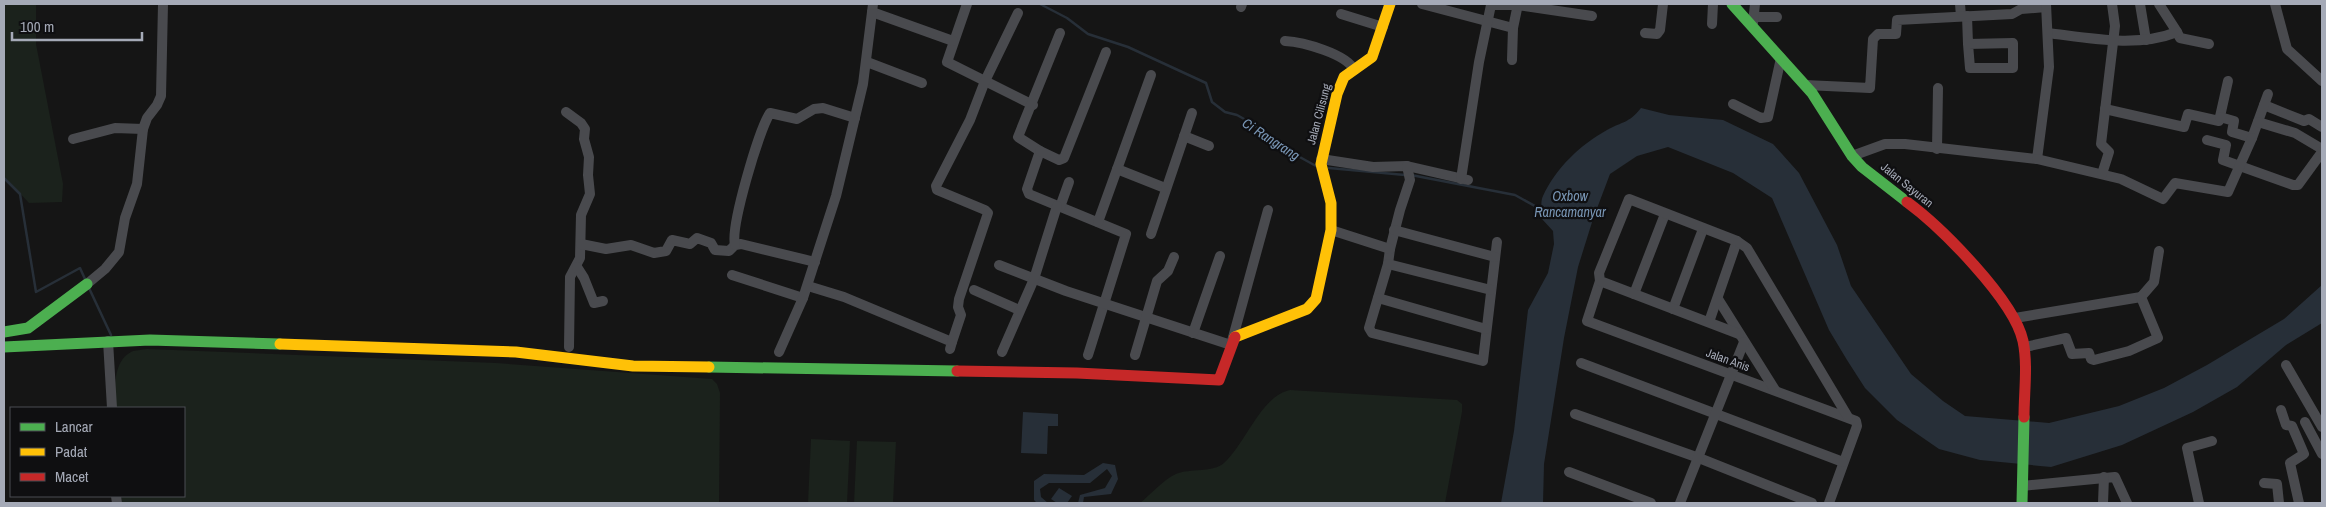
<svg xmlns="http://www.w3.org/2000/svg" width="2326" height="507" font-family="'Archivo Narrow',sans-serif">
<style>
.green{fill:#1b221c}
.water{fill:#272f38}
.lines{fill:none;stroke-linecap:round;stroke-linejoin:round}
.stream{stroke:#272f38;stroke-width:2.5}
.street{stroke:#494a4e;stroke-width:10}
.fast{stroke:#4caf50;stroke-width:11}
.slow{stroke:#ffc107;stroke-width:11}
.jam{stroke:#c62828;stroke-width:11}
.labels{text-anchor:middle;dominant-baseline:central;stroke-width:4.5;stroke-linejoin:round;paint-order:stroke}
.street-label{font-size:12px;fill:#a5aab7;stroke:#0f0f11}
.water-label{font-size:14px;font-style:italic;fill:#7996b5;stroke:#0f0f11}
</style>
<rect width="100%" height="100%" fill="#151515"/>
<!-- green -->
<g class="green">
<path d="M 4,4 L 36,4 L 36,44 L 63,184 L 62,202 L 29,203 L 4,176 Z"/>
<path d="M 147,349 L 496,363 L 712,379 L 717,384 L 720,393 L 719,503 L 122,503 L 121,496 L 184,496 L 184,408 L 116,408 C 115,391 112,362 131,352 C 135,350 142,350 147,349 Z"/>
<path d="M 1290,390 L 1457,400 L 1462,404 L 1462,412 L 1445,503 L 1140,503 C 1151,494 1163,480 1176,474 C 1190,468 1213,473 1224,463 C 1246,443 1261,396 1290,390 Z"/>
<path d="M 811,439 L 850,441 L 847,503 L 808,503 Z"/>
<path d="M 857,441 L 896,442 L 893,503 L 854,503 Z"/>
</g>
<!-- water -->
<g class="water">
<path d="M 1641,108 L 1669,115 L 1723,120 L 1773,144 L 1799,173 L 1837,245 L 1851,286 L 1911,374 L 1943,401 L 1965,416 L 2049,423 L 2119,406 L 2164,388 L 2207,365 L 2284,319 L 2322,285 L 2322,323 L 2286,345 L 2237,387 L 2193,412 L 2122,445 L 2051,467 L 1980,460 L 1939,449 L 1897,420 L 1865,388 L 1847,360 L 1829,330 L 1772,198 L 1733,173 L 1668,147 L 1637,156 L 1610,174 L 1593,219 L 1578,267 L 1564,338 L 1544,464 L 1543,503 L 1501,503 L 1514,431 L 1528,310 L 1548,273 L 1554,244 L 1553,231 L 1542,219 C 1542,212 1540,202 1543,196 C 1556,168 1580,145 1607,130 C 1623,121 1628,124 1641,108 Z"/>
<path d="M 1023,412 L 1058,414 L 1058,426 L 1048,426 L 1047,454 L 1021,453 Z"/>
<path d="M 1103,463 L 1115,465 L 1118,479 L 1111,494 L 1084,497 L 1083,503 L 1078,503 L 1080,495 L 1105,488 L 1112,476 L 1107,469 L 1090,483 L 1049,483 L 1040,489 L 1041,497 L 1048,503 L 1037,503 L 1034,500 L 1034,481 L 1044,474 L 1084,475 Z"/>
<path d="M 1059,488 L 1072,496 L 1067,503 L 1057,503 L 1051,499 Z"/>
</g>
<g class="lines">
<!-- stream -->
<g class="stream">
<path d="M 1040,4 L 1067,18 L 1088,34 L 1128,47 L 1206,83 L 1212,102 L 1225,112 L 1237,115 L 1253,124 L 1267,139 L 1316,166"/>
<path d="M 1329,168 L 1405,175"/>
<path d="M 1411,175 L 1515,195 L 1544,211"/>
<path d="M 4,178 L 20,194 L 36,292 L 80,268 L 85,279"/>
<path d="M 89,288 L 111,335"/>
</g>
<!-- street -->
<g class="street">
<path d="M 967,4 L 947,62 L 1033,105"/>
<path d="M 1422,4 L 1513,28"/>
<path d="M 1960,4 L 1961,16"/>
<path d="M 2140,4 L 2146,40"/>
<path d="M 2275,4 L 2287,49 L 2322,81"/>
<path d="M 1241,7 L 1242,4"/>
<path d="M 872,12 L 953,41"/>
<path d="M 1341,14 L 1383,27"/>
<path d="M 1967,16 L 1968,44 L 2013,43 L 2013,68 L 1970,68 L 1968,44"/>
<path d="M 1754,17 L 1777,17"/>
<path d="M 1753,23 L 1755,4"/>
<path d="M 1712,24 L 1713,4"/>
<path d="M 2177,32 L 2180,38 L 2209,44"/>
<path d="M 1060,33 L 1018,137 L 1040,151 L 1027,189 L 1029,194 L 1126,234 L 1088,355"/>
<path d="M 1645,33 L 1657,34 L 1660,30 L 1663,4"/>
<path d="M 2048,33 C 2089,38 2137,48 2177,32 L 2159,4"/>
<path d="M 1285,41 C 1303,42 1347,54 1354,70"/>
<path d="M 1512,60 L 1513,28 L 1518,4"/>
<path d="M 867,62 L 922,83"/>
<path d="M 1805,85 L 1870,88 L 1873,39 L 1878,34 L 1896,34 L 1897,20 L 2012,14 L 2021,9 L 2046,7"/>
<path d="M 1733,104 L 1761,118 L 1768,117 L 1781,58"/>
<path d="M 2264,105 L 2304,121 L 2309,119 L 2322,127"/>
<path d="M 2105,109 L 2184,127 L 2188,114 L 2219,121 L 2228,81"/>
<path d="M 566,112 L 581,123 L 585,129 L 584,139 L 589,157 L 588,175 L 590,194 L 581,215 L 580,258 L 570,277 L 569,347"/>
<path d="M 2220,117 L 2234,121 L 2232,132 L 2252,138 L 2268,94"/>
<path d="M 2258,122 L 2295,133 L 2322,149"/>
<path d="M 1184,136 L 1209,146"/>
<path d="M 73,139 L 115,128 L 143,129"/>
<path d="M 2207,140 L 2226,145 L 2223,160 L 2293,185 L 2298,185 L 2322,152"/>
<path d="M 1937,149 L 1938,88"/>
<path d="M 1040,151 L 1059,160 L 1064,158 L 1106,52"/>
<path d="M 1852,156 L 1885,144 L 1905,144 L 2037,159 L 2049,67 L 2046,4"/>
<path d="M 1321,159 L 1373,167 L 1407,166 L 1468,180"/>
<path d="M 2037,159 L 2121,179 L 2163,199 L 2175,183 L 2228,192 L 2252,138"/>
<path d="M 1407,166 L 1410,180 L 1400,210 L 1390,249 L 1388,264 L 1369,328 L 1372,333 L 1483,361 L 1497,242"/>
<path d="M 1117,169 L 1165,188"/>
<path d="M 2102,174 L 2109,152 L 2101,144 L 2115,26 L 2112,4"/>
<path d="M 1461,179 L 1479,62 L 1491,5 L 1517,5 L 1592,16"/>
<path d="M 1060,207 L 1069,182"/>
<path d="M 1098,222 L 1151,75"/>
<path d="M 1331,230 L 1390,249"/>
<path d="M 1394,230 L 1495,257"/>
<path d="M 1151,234 L 1192,113"/>
<path d="M 581,244 L 606,249 L 631,245 L 654,253 L 666,251 L 672,240 L 690,244 L 697,238 L 711,243 L 715,250 L 729,251 L 735,245 L 741,244 L 815,262"/>
<path d="M 735,245 C 730,227 759,130 770,113 L 797,119 L 814,109 L 823,108 L 855,118"/>
<path d="M 1388,264 L 1491,290"/>
<path d="M 999,265 L 1066,291 L 1231,345"/>
<path d="M 577,267 L 584,278 L 594,303 L 603,301"/>
<path d="M 732,275 L 803,298"/>
<path d="M 1600,281 L 1587,321 L 1856,421 L 1857,426 L 1829,503"/>
<path d="M 87,284 L 105,269 L 119,252 L 125,218 L 137,184 L 143,129 L 147,118 L 157,105 L 161,96 L 163,4"/>
<path d="M 808,286 L 844,297 L 952,342 L 950,349"/>
<path d="M 974,290 L 1019,310"/>
<path d="M 1634,294 L 1665,214"/>
<path d="M 1378,298 L 1486,329"/>
<path d="M 1718,299 L 1775,390"/>
<path d="M 1673,309 L 1703,229"/>
<path d="M 2015,318 L 2141,297"/>
<path d="M 1709,322 L 1737,241"/>
<path d="M 1193,333 L 1220,256"/>
<path d="M 1739,334 L 1600,281 L 1599,273 L 1629,199 L 1737,241 L 1747,248 L 1848,417"/>
<path d="M 108,341 L 112,408"/>
<path d="M 1232,341 L 1268,210"/>
<path d="M 952,342 L 961,315 L 958,307 L 959,299 L 988,213 L 985,210 L 937,190 L 936,186 L 970,120 L 985,81 L 1018,13"/>
<path d="M 2025,347 L 2066,338 L 2072,354 L 2089,353 L 2091,359 L 2094,360 L 2129,351 L 2158,338 L 2141,297 L 2154,282 L 2159,251"/>
<path d="M 779,352 L 803,298 L 836,196 L 863,84 L 873,4"/>
<path d="M 1002,352 L 1034,279 L 1057,206"/>
<path d="M 1135,355 L 1157,281 L 1168,271 L 1174,257"/>
<path d="M 1581,363 L 1843,462"/>
<path d="M 2286,365 L 2322,427"/>
<path d="M 2281,410 L 2286,425 L 2292,426 L 2304,454 L 2290,463 L 2299,503"/>
<path d="M 1575,414 L 1699,458 L 1812,503"/>
<path d="M 2305,422 L 2322,454"/>
<path d="M 1569,472 L 1651,503"/>
<path d="M 2264,483 L 2277,484 L 2279,503"/>
<path d="M 2022,486 L 2115,477 L 2127,503"/>
<path d="M 116,496 L 117,503"/>
<path d="M 1680,503 L 1744,342"/>
<path d="M 2103,503 L 2104,477"/>
<path d="M 2199,503 L 2187,448 L 2212,441"/>
</g>
<!-- fast -->
<g class="fast">
<path d="M 1732,4 L 1812,93 L 1852,156 L 1862,167 L 1907,202"/>
<path d="M 4,332 L 28,328 L 87,284"/>
<path d="M 4,347 L 150,340 L 280,344"/>
<path d="M 709,367 L 957,371"/>
<path d="M 2022,503 L 2024,417"/>
</g>
<!-- slow -->
<g class="slow">
<path d="M 1235,337 L 1307,309 L 1316,299 L 1331,230 L 1331,203 L 1321,164 L 1337,94 L 1344,77 L 1372,57 L 1390,4"/>
<path d="M 280,344 L 516,352 L 633,366 L 709,367"/>
</g>
<!-- jam -->
<g class="jam">
<path d="M 1907,202 C 1941,227 2014,300 2023,341 C 2028,365 2024,392 2024,417"/>
<path d="M 957,371 L 1077,373 L 1219,380 L 1235,337"/>
</g>
</g>
<g class="labels">
<!-- street labels -->
<g class="street-label">
<text transform="translate(1319 114) rotate(-75)">Jalan Cilisung</text>
<text transform="translate(1907 185) rotate(39)">Jalan Sayuran</text>
<text transform="translate(1728 360) rotate(20)">Jalan Anis</text>
</g>
<!-- water labels -->
<g class="water-label">
<text transform="translate(1271 139) rotate(33)">Ci Rangrang</text>
<text x="1570" y="196">Oxbow<tspan x="1570" dy="16">Rancamanyar</tspan></text>
</g>
</g>
<!-- border -->
<rect width="2326" height="507" fill="none" stroke="#a5aab7" stroke-width="10"/>
<!-- legend -->
<rect x="10" y="407" width="175" height="90" fill="#0f0f11" stroke="#4b4d53"/>
<rect x="20" y="423" width="25" height="8" fill="#4caf50" stroke="#4b4d53"/>
<text x="55" y="432" font-size="15" fill="#a5aab7">Lancar</text>
<rect x="20" y="448" width="25" height="8" fill="#ffc107" stroke="#4b4d53"/>
<text x="55" y="457" font-size="15" fill="#a5aab7">Padat</text>
<rect x="20" y="473" width="25" height="8" fill="#c62828" stroke="#4b4d53"/>
<text x="55" y="482" font-size="15" fill="#a5aab7">Macet</text>
<!-- scale -->
<path d="M12 32v8h130v-8" fill="none" stroke="#a5aab7" stroke-width="2.5"/>
<text x="20" y="32" font-size="15" fill="#a5aab7" stroke="#0f0f11" stroke-width="4" paint-order="stroke">100 m</text>
</svg>
